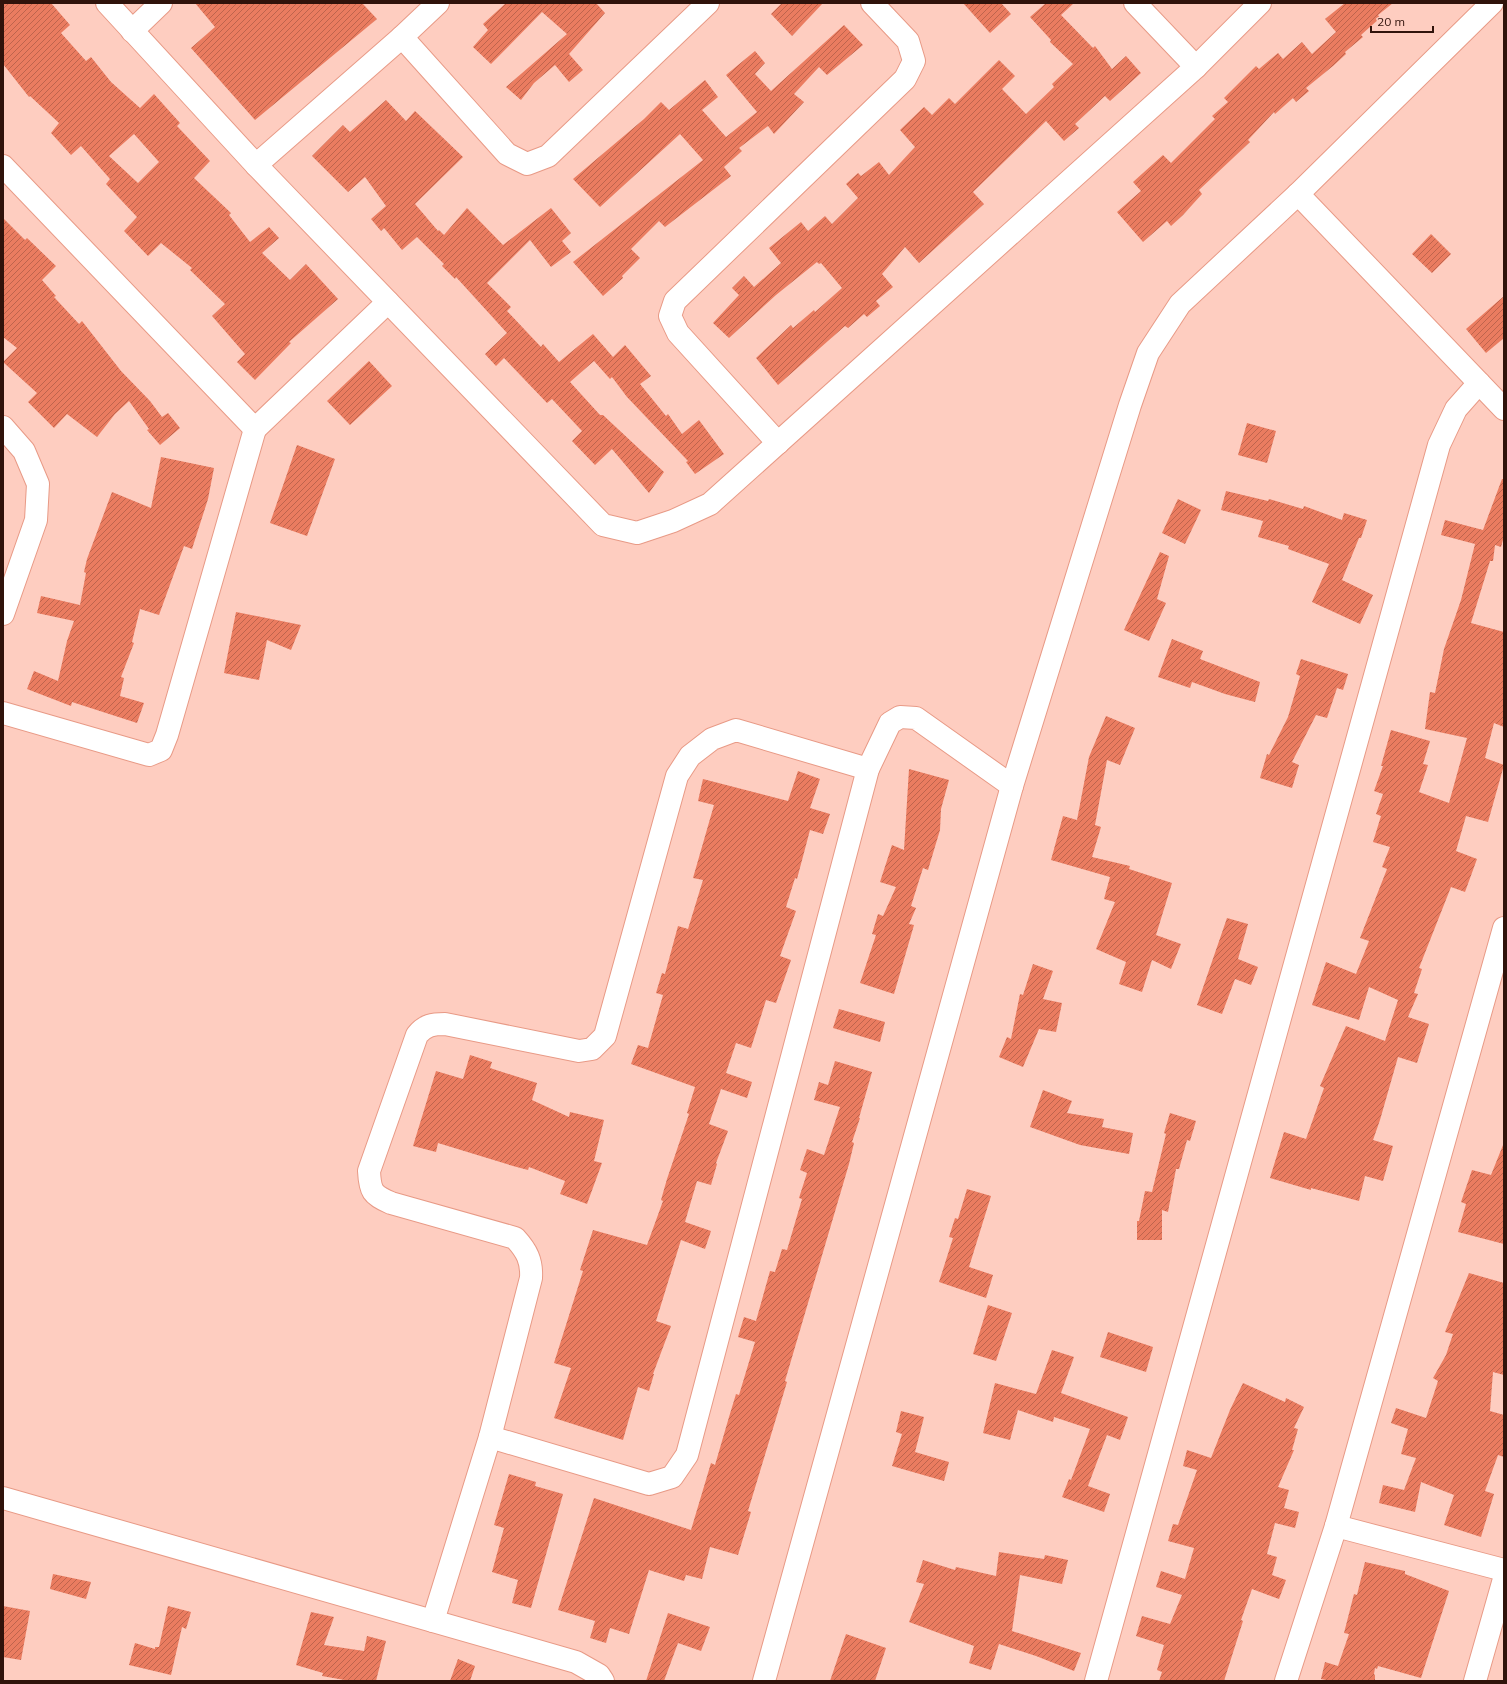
<svg xmlns="http://www.w3.org/2000/svg" width="1507" height="1684" font-family="Mulish,sans-serif">
<style>
.building{fill:url(#building-hatch);fill-rule:evenodd}
.lines{fill:none;stroke-linecap:round;stroke-linejoin:round}
.minor-casing{stroke:#e89a86;stroke-width:24}
.minor{stroke:#fff;stroke-width:22}
</style>
<defs>
<pattern id="building-hatch" width="6" height="6" patternUnits="userSpaceOnUse"><rect width="6" height="6" fill="#ea7c60"/><path d="M-1 1l2-2M0 6l6-6M5 7l2-2" fill="none" stroke="#be644d"/></pattern>
</defs>
<rect width="100%" height="100%" fill="#fecdc0"/>
<!-- building -->
<g class="building">
<path d="M 3,3 L 51,3 L 70,25 L 61,33 L 86,61 L 91,57 L 111,82 L 140,108 L 154,94 L 180,123 L 177,126 L 210,161 L 194,178 L 231,213 L 229,215 L 250,242 L 269,227 L 279,238 L 262,253 L 290,280 L 306,264 L 338,299 L 289,342 L 291,343 L 255,380 L 237,362 L 245,354 L 212,316 L 225,304 L 190,270 L 192,268 L 161,243 L 148,256 L 124,231 L 137,217 L 106,184 L 110,179 L 81,146 L 71,155 L 51,133 L 59,123 L 30,96 L 29,97 L 3,64 ZM 134,134 L 159,162 L 138,183 L 109,156 Z"/>
<path d="M 195,3 L 362,3 L 377,19 L 255,120 L 191,48 L 215,27 Z"/>
<path d="M 506,3 L 596,3 L 605,13 L 569,54 L 583,70 L 569,82 L 555,65 L 534,83 L 521,100 L 506,87 L 567,34 L 542,12 L 491,64 L 473,47 L 488,30 L 483,24 Z"/>
<path d="M 782,3 L 823,3 L 792,36 L 771,14 Z"/>
<path d="M 963,3 L 1001,3 L 1011,14 L 990,33 Z"/>
<path d="M 1046,3 L 1074,3 L 1061,15 L 1093,48 L 1095,46 L 1112,69 L 1126,56 L 1141,73 L 1110,101 L 1105,96 L 1075,124 L 1079,128 L 1064,141 L 1046,121 L 973,192 L 984,204 L 919,263 L 905,247 L 882,274 L 893,287 L 876,301 L 880,306 L 867,317 L 864,314 L 848,328 L 845,326 L 778,385 L 756,358 L 791,325 L 793,328 L 814,310 L 815,312 L 842,288 L 821,263 L 819,264 L 817,262 L 776,295 L 729,338 L 713,323 L 739,295 L 732,288 L 744,276 L 754,287 L 781,263 L 769,248 L 801,222 L 808,231 L 825,216 L 832,224 L 858,198 L 846,184 L 858,173 L 861,176 L 879,162 L 889,175 L 915,147 L 900,130 L 924,107 L 932,115 L 949,98 L 955,104 L 999,60 L 1015,76 L 1002,89 L 1026,114 L 1054,87 L 1052,84 L 1073,64 L 1050,42 L 1051,40 L 1030,17 Z"/>
<path d="M 1345,3 L 1393,3 L 1378,15 L 1380,18 L 1361,35 L 1363,37 L 1345,52 L 1346,54 L 1333,66 L 1306,88 L 1309,91 L 1296,102 L 1293,98 L 1275,114 L 1274,112 L 1248,140 L 1250,142 L 1199,190 L 1202,194 L 1183,215 L 1171,226 L 1167,221 L 1143,242 L 1117,212 L 1141,191 L 1133,182 L 1163,155 L 1171,163 L 1215,119 L 1212,116 L 1228,102 L 1224,98 L 1256,66 L 1259,69 L 1278,53 L 1283,59 L 1302,42 L 1312,54 L 1336,32 L 1325,19 Z"/>
<path d="M 844,25 L 863,45 L 827,75 L 819,67 L 794,94 L 804,102 L 774,134 L 768,126 L 739,148 L 742,151 L 724,167 L 731,176 L 665,227 L 659,221 L 631,249 L 640,258 L 622,276 L 623,278 L 603,296 L 573,262 L 703,160 L 680,134 L 600,207 L 573,179 L 644,119 L 661,102 L 669,110 L 705,80 L 718,97 L 702,110 L 726,137 L 757,112 L 726,75 L 755,51 L 765,63 L 755,74 L 771,91 Z"/>
<path d="M 386,100 L 406,121 L 415,111 L 463,157 L 415,204 L 438,231 L 439,230 L 444,235 L 467,208 L 503,245 L 551,208 L 571,233 L 562,241 L 571,252 L 551,267 L 530,240 L 487,283 L 511,307 L 507,311 L 541,347 L 543,344 L 559,362 L 593,334 L 613,357 L 625,345 L 651,376 L 640,384 L 666,416 L 668,414 L 682,434 L 699,420 L 724,454 L 695,474 L 686,462 L 688,461 L 627,397 L 612,377 L 610,379 L 594,361 L 570,382 L 600,415 L 603,415 L 664,472 L 649,493 L 612,449 L 595,465 L 572,441 L 582,431 L 552,399 L 547,403 L 504,358 L 496,366 L 485,354 L 507,333 L 456,277 L 455,279 L 442,266 L 444,264 L 417,237 L 402,250 L 384,228 L 381,231 L 371,219 L 386,206 L 365,177 L 348,192 L 312,156 L 343,125 L 350,132 Z"/>
<path d="M 3,218 L 25,240 L 27,238 L 56,266 L 42,280 L 56,296 L 54,297 L 79,324 L 82,321 L 121,371 L 150,401 L 162,417 L 168,413 L 180,428 L 160,445 L 147,430 L 149,429 L 129,401 L 115,414 L 97,437 L 67,414 L 54,428 L 28,402 L 37,393 L 3,362 L 17,348 L 3,337 Z"/>
<path d="M 1431,234 L 1451,254 L 1432,273 L 1412,254 Z"/>
<path d="M 1504,296 L 1504,338 L 1486,353 L 1466,329 Z"/>
<path d="M 369,361 L 392,386 L 350,425 L 327,401 Z"/>
<path d="M 1247,423 L 1276,431 L 1267,463 L 1238,455 Z"/>
<path d="M 297,445 L 335,459 L 307,536 L 270,523 Z"/>
<path d="M 161,457 L 214,468 L 208,499 L 192,549 L 184,546 L 159,615 L 140,609 L 132,642 L 134,643 L 121,677 L 124,678 L 120,696 L 144,703 L 137,723 L 72,702 L 71,706 L 27,689 L 34,671 L 58,681 L 67,641 L 74,621 L 37,613 L 41,596 L 80,605 L 86,573 L 84,572 L 87,559 L 112,492 L 151,508 Z"/>
<path d="M 1502,479 L 1504,479 L 1504,536 L 1501,547 L 1495,545 L 1493,561 L 1490,561 L 1471,623 L 1504,632 L 1504,727 L 1494,723 L 1485,758 L 1504,765 L 1488,822 L 1466,816 L 1456,851 L 1477,859 L 1465,892 L 1451,887 L 1419,968 L 1422,969 L 1414,993 L 1418,994 L 1408,1017 L 1429,1024 L 1417,1063 L 1398,1057 L 1380,1120 L 1373,1140 L 1393,1146 L 1383,1181 L 1365,1176 L 1359,1201 L 1311,1188 L 1311,1190 L 1270,1178 L 1284,1132 L 1306,1139 L 1324,1088 L 1320,1086 L 1346,1026 L 1385,1041 L 1398,1000 L 1369,987 L 1359,1020 L 1312,1005 L 1326,962 L 1356,974 L 1369,941 L 1360,938 L 1387,869 L 1382,867 L 1390,847 L 1373,842 L 1381,816 L 1376,814 L 1383,794 L 1374,791 L 1383,766 L 1381,766 L 1391,730 L 1430,741 L 1423,764 L 1428,765 L 1419,792 L 1449,803 L 1467,738 L 1425,729 L 1430,692 L 1435,693 L 1444,649 L 1461,600 L 1475,544 L 1441,535 L 1445,520 L 1483,530 Z"/>
<path d="M 1226,491 L 1268,501 L 1269,499 L 1303,509 L 1304,506 L 1342,520 L 1344,513 L 1367,520 L 1361,538 L 1359,538 L 1342,580 L 1373,595 L 1360,624 L 1312,602 L 1329,564 L 1288,549 L 1289,546 L 1258,537 L 1263,521 L 1221,510 Z"/>
<path d="M 1178,499 L 1201,510 L 1185,544 L 1162,533 Z"/>
<path d="M 1160,552 L 1169,556 L 1157,599 L 1166,603 L 1149,641 L 1124,630 Z"/>
<path d="M 236,612 L 301,625 L 291,650 L 267,640 L 259,680 L 224,673 Z"/>
<path d="M 1172,639 L 1203,651 L 1200,659 L 1260,682 L 1255,702 L 1225,694 L 1192,682 L 1190,688 L 1158,677 Z"/>
<path d="M 1301,659 L 1348,674 L 1343,690 L 1337,688 L 1327,718 L 1316,715 L 1292,762 L 1299,765 L 1292,788 L 1260,778 L 1267,754 L 1269,755 L 1288,717 L 1300,676 L 1296,674 Z"/>
<path d="M 1106,716 L 1135,728 L 1120,765 L 1107,760 L 1095,825 L 1101,827 L 1092,857 L 1130,866 L 1129,869 L 1172,883 L 1156,935 L 1181,944 L 1171,969 L 1152,960 L 1142,992 L 1119,984 L 1126,962 L 1096,949 L 1115,902 L 1104,899 L 1110,877 L 1051,860 L 1063,816 L 1077,820 L 1089,757 Z"/>
<path d="M 909,769 L 949,780 L 941,809 L 940,830 L 928,870 L 923,868 L 911,906 L 916,908 L 909,924 L 914,925 L 894,994 L 860,983 L 876,935 L 872,934 L 878,914 L 883,916 L 896,887 L 880,882 L 892,845 L 904,850 Z"/>
<path d="M 798,771 L 820,779 L 810,808 L 830,814 L 823,834 L 810,830 L 797,879 L 795,878 L 786,907 L 796,911 L 780,956 L 791,960 L 776,1003 L 766,1000 L 751,1048 L 736,1043 L 726,1073 L 752,1082 L 747,1098 L 721,1089 L 709,1124 L 728,1131 L 716,1163 L 717,1164 L 711,1185 L 697,1181 L 685,1222 L 711,1231 L 705,1249 L 681,1240 L 656,1321 L 671,1326 L 653,1374 L 654,1374 L 649,1391 L 638,1387 L 623,1440 L 554,1418 L 571,1368 L 554,1363 L 583,1271 L 580,1270 L 593,1230 L 647,1245 L 663,1201 L 661,1200 L 667,1179 L 689,1114 L 687,1113 L 695,1087 L 631,1064 L 638,1045 L 648,1048 L 663,995 L 656,993 L 662,973 L 665,974 L 678,926 L 688,929 L 703,880 L 693,878 L 714,805 L 698,801 L 703,779 L 788,801 Z"/>
<path d="M 1227,918 L 1248,924 L 1238,959 L 1258,967 L 1251,985 L 1235,979 L 1222,1014 L 1197,1005 Z"/>
<path d="M 1033,964 L 1053,971 L 1043,999 L 1062,1003 L 1056,1032 L 1039,1029 L 1023,1067 L 999,1057 L 1007,1037 L 1011,1039 L 1020,994 L 1023,995 Z"/>
<path d="M 839,1009 L 885,1022 L 880,1042 L 833,1028 Z"/>
<path d="M 470,1055 L 492,1062 L 490,1068 L 537,1083 L 532,1100 L 569,1117 L 570,1112 L 604,1120 L 594,1161 L 602,1163 L 587,1204 L 560,1194 L 565,1181 L 529,1167 L 528,1170 L 513,1166 L 438,1143 L 436,1152 L 413,1146 L 436,1071 L 463,1079 Z"/>
<path d="M 835,1061 L 872,1072 L 859,1118 L 860,1118 L 852,1142 L 854,1143 L 849,1164 L 785,1381 L 787,1382 L 748,1511 L 751,1512 L 738,1555 L 710,1547 L 702,1579 L 686,1575 L 684,1581 L 649,1570 L 629,1634 L 610,1628 L 606,1643 L 590,1638 L 595,1621 L 558,1610 L 594,1498 L 691,1530 L 711,1463 L 715,1465 L 729,1417 L 736,1394 L 739,1395 L 755,1342 L 738,1337 L 744,1317 L 756,1321 L 770,1271 L 775,1272 L 782,1249 L 787,1250 L 802,1199 L 799,1198 L 807,1173 L 800,1170 L 807,1149 L 824,1155 L 840,1107 L 814,1100 L 819,1082 L 828,1085 Z"/>
<path d="M 1043,1090 L 1072,1101 L 1067,1113 L 1104,1119 L 1102,1127 L 1133,1133 L 1129,1154 L 1080,1145 L 1030,1127 Z"/>
<path d="M 1170,1113 L 1196,1121 L 1190,1141 L 1187,1140 L 1179,1169 L 1176,1169 L 1168,1212 L 1162,1210 L 1162,1240 L 1137,1240 L 1137,1221 L 1139,1221 L 1145,1191 L 1152,1192 L 1166,1134 L 1164,1133 Z"/>
<path d="M 1503,1145 L 1504,1146 L 1504,1244 L 1458,1232 L 1466,1204 L 1461,1202 L 1472,1170 L 1491,1175 Z"/>
<path d="M 967,1189 L 991,1196 L 969,1267 L 993,1275 L 986,1298 L 939,1282 L 953,1238 L 949,1237 L 955,1218 L 958,1219 Z"/>
<path d="M 1469,1273 L 1504,1283 L 1504,1375 L 1493,1372 L 1490,1411 L 1504,1415 L 1504,1457 L 1498,1455 L 1485,1491 L 1494,1494 L 1481,1537 L 1444,1525 L 1454,1495 L 1421,1482 L 1415,1512 L 1379,1503 L 1383,1485 L 1404,1490 L 1416,1458 L 1401,1454 L 1408,1429 L 1391,1423 L 1396,1408 L 1426,1418 L 1438,1381 L 1433,1378 L 1446,1355 L 1453,1334 L 1445,1332 Z"/>
<path d="M 988,1305 L 1012,1313 L 996,1361 L 973,1354 Z"/>
<path d="M 1108,1332 L 1153,1347 L 1146,1372 L 1100,1357 Z"/>
<path d="M 1052,1350 L 1074,1357 L 1061,1393 L 1128,1417 L 1120,1440 L 1107,1435 L 1088,1486 L 1110,1494 L 1104,1512 L 1062,1497 L 1069,1479 L 1071,1480 L 1090,1429 L 1054,1417 L 1053,1422 L 1018,1410 L 1010,1440 L 983,1433 L 995,1383 L 1036,1394 Z"/>
<path d="M 1243,1383 L 1285,1402 L 1286,1398 L 1304,1407 L 1294,1428 L 1298,1429 L 1292,1450 L 1294,1450 L 1278,1487 L 1289,1490 L 1284,1508 L 1299,1512 L 1295,1528 L 1275,1523 L 1267,1554 L 1277,1557 L 1272,1575 L 1286,1580 L 1279,1599 L 1252,1589 L 1241,1620 L 1243,1621 L 1224,1681 L 1159,1681 L 1162,1672 L 1157,1670 L 1164,1645 L 1136,1636 L 1142,1616 L 1170,1624 L 1182,1595 L 1156,1587 L 1161,1571 L 1185,1579 L 1194,1548 L 1168,1541 L 1173,1524 L 1178,1525 L 1197,1470 L 1183,1466 L 1187,1450 L 1211,1458 L 1230,1410 Z"/>
<path d="M 901,1411 L 924,1417 L 915,1452 L 949,1462 L 944,1481 L 892,1466 L 902,1434 L 896,1432 Z"/>
<path d="M 509,1474 L 536,1482 L 535,1486 L 563,1494 L 531,1608 L 512,1603 L 518,1580 L 492,1572 L 504,1528 L 494,1525 Z"/>
<path d="M 999,1552 L 1044,1559 L 1045,1555 L 1068,1560 L 1062,1584 L 1020,1575 L 1012,1631 L 1081,1653 L 1074,1671 L 1036,1656 L 999,1644 L 991,1670 L 969,1663 L 974,1646 L 909,1622 L 924,1584 L 916,1582 L 923,1560 L 955,1570 L 956,1567 L 996,1576 Z"/>
<path d="M 1365,1562 L 1405,1571 L 1405,1574 L 1449,1591 L 1421,1678 L 1378,1666 L 1377,1669 L 1375,1668 L 1374,1674 L 1375,1675 L 1375,1681 L 1331,1681 L 1321,1679 L 1325,1662 L 1338,1666 L 1349,1634 L 1344,1633 L 1354,1594 L 1357,1595 Z"/>
<path d="M 53,1574 L 91,1582 L 86,1599 L 50,1589 Z"/>
<path d="M 3,1606 L 30,1611 L 21,1660 L 3,1657 Z"/>
<path d="M 168,1606 L 191,1612 L 186,1629 L 182,1627 L 171,1675 L 129,1665 L 135,1643 L 155,1649 L 155,1647 L 159,1647 Z"/>
<path d="M 311,1612 L 334,1617 L 324,1645 L 364,1651 L 367,1636 L 386,1641 L 376,1681 L 350,1681 L 322,1676 L 323,1673 L 296,1665 Z"/>
<path d="M 668,1613 L 710,1627 L 701,1651 L 678,1643 L 664,1681 L 646,1681 Z"/>
<path d="M 846,1634 L 886,1648 L 875,1681 L 830,1681 Z"/>
<path d="M 458,1659 L 475,1666 L 470,1681 L 450,1681 Z"/>
</g>
<g class="lines">
<!-- minor casing -->
<g class="minor-casing">
<g id="minor">
<path d="M 107,3 L 256,165 L 603,525 L 637,533 L 673,521 L 710,504 L 1196,67 L 1260,3"/>
<path d="M 1135,3 L 1196,67"/>
<path d="M 132,31 L 161,3"/>
<path d="M 402,37 L 507,154 L 527,164 L 548,156 L 708,3"/>
<path d="M 256,165 L 402,37 L 438,3"/>
<path d="M 3,166 L 255,429 L 388,302"/>
<path d="M 1298,194 L 1504,409"/>
<path d="M 3,427 L 24,451 L 38,484 L 36,520 L 3,614"/>
<path d="M 778,443 L 678,333 L 670,316 L 675,301 L 905,79 L 914,61 L 908,41 L 872,3"/>
<path d="M 3,713 L 149,755 L 161,750 L 167,735 L 255,429"/>
<path d="M 490,1437 L 531,1278 C 532,1261 527,1251 515,1238 L 391,1203 C 372,1195 370,1191 369,1171 L 417,1035 C 425,1025 433,1024 445,1024 L 579,1051 L 592,1049 L 605,1036 L 677,776 L 690,756 L 712,739 L 736,730 L 868,769"/>
<path d="M 3,1498 L 576,1662 L 599,1675 L 603,1681"/>
<path d="M 1336,1526 L 1504,1570"/>
<path d="M 433,1621 L 490,1437 L 649,1484 L 672,1477 L 687,1455 L 868,769 L 890,723 L 900,717 L 916,718 L 1012,786"/>
<path d="M 764,1681 L 1012,786 L 1130,405 L 1148,353 L 1180,304 L 1298,194 L 1492,3"/>
<path d="M 1096,1681 L 1439,445 L 1456,409 L 1479,383"/>
<path d="M 1286,1681 L 1336,1526 L 1504,928"/>
<path d="M 1475,1681 L 1504,1579"/>
</g>
</g>
<!-- minor -->
<use href="#minor" class="minor"/>
</g>
<!-- border -->
<rect width="1507" height="1684" fill="none" stroke="#30130b" stroke-width="8"/>
<!-- scale -->
<path d="M1371 26v6h62v-6" fill="none" stroke="#30130b" stroke-width="2"/>
<text x="1377" y="26" font-size="12" fill="#30130b" stroke="#fecdc0" stroke-width="3" paint-order="stroke">20 m</text>
</svg>
